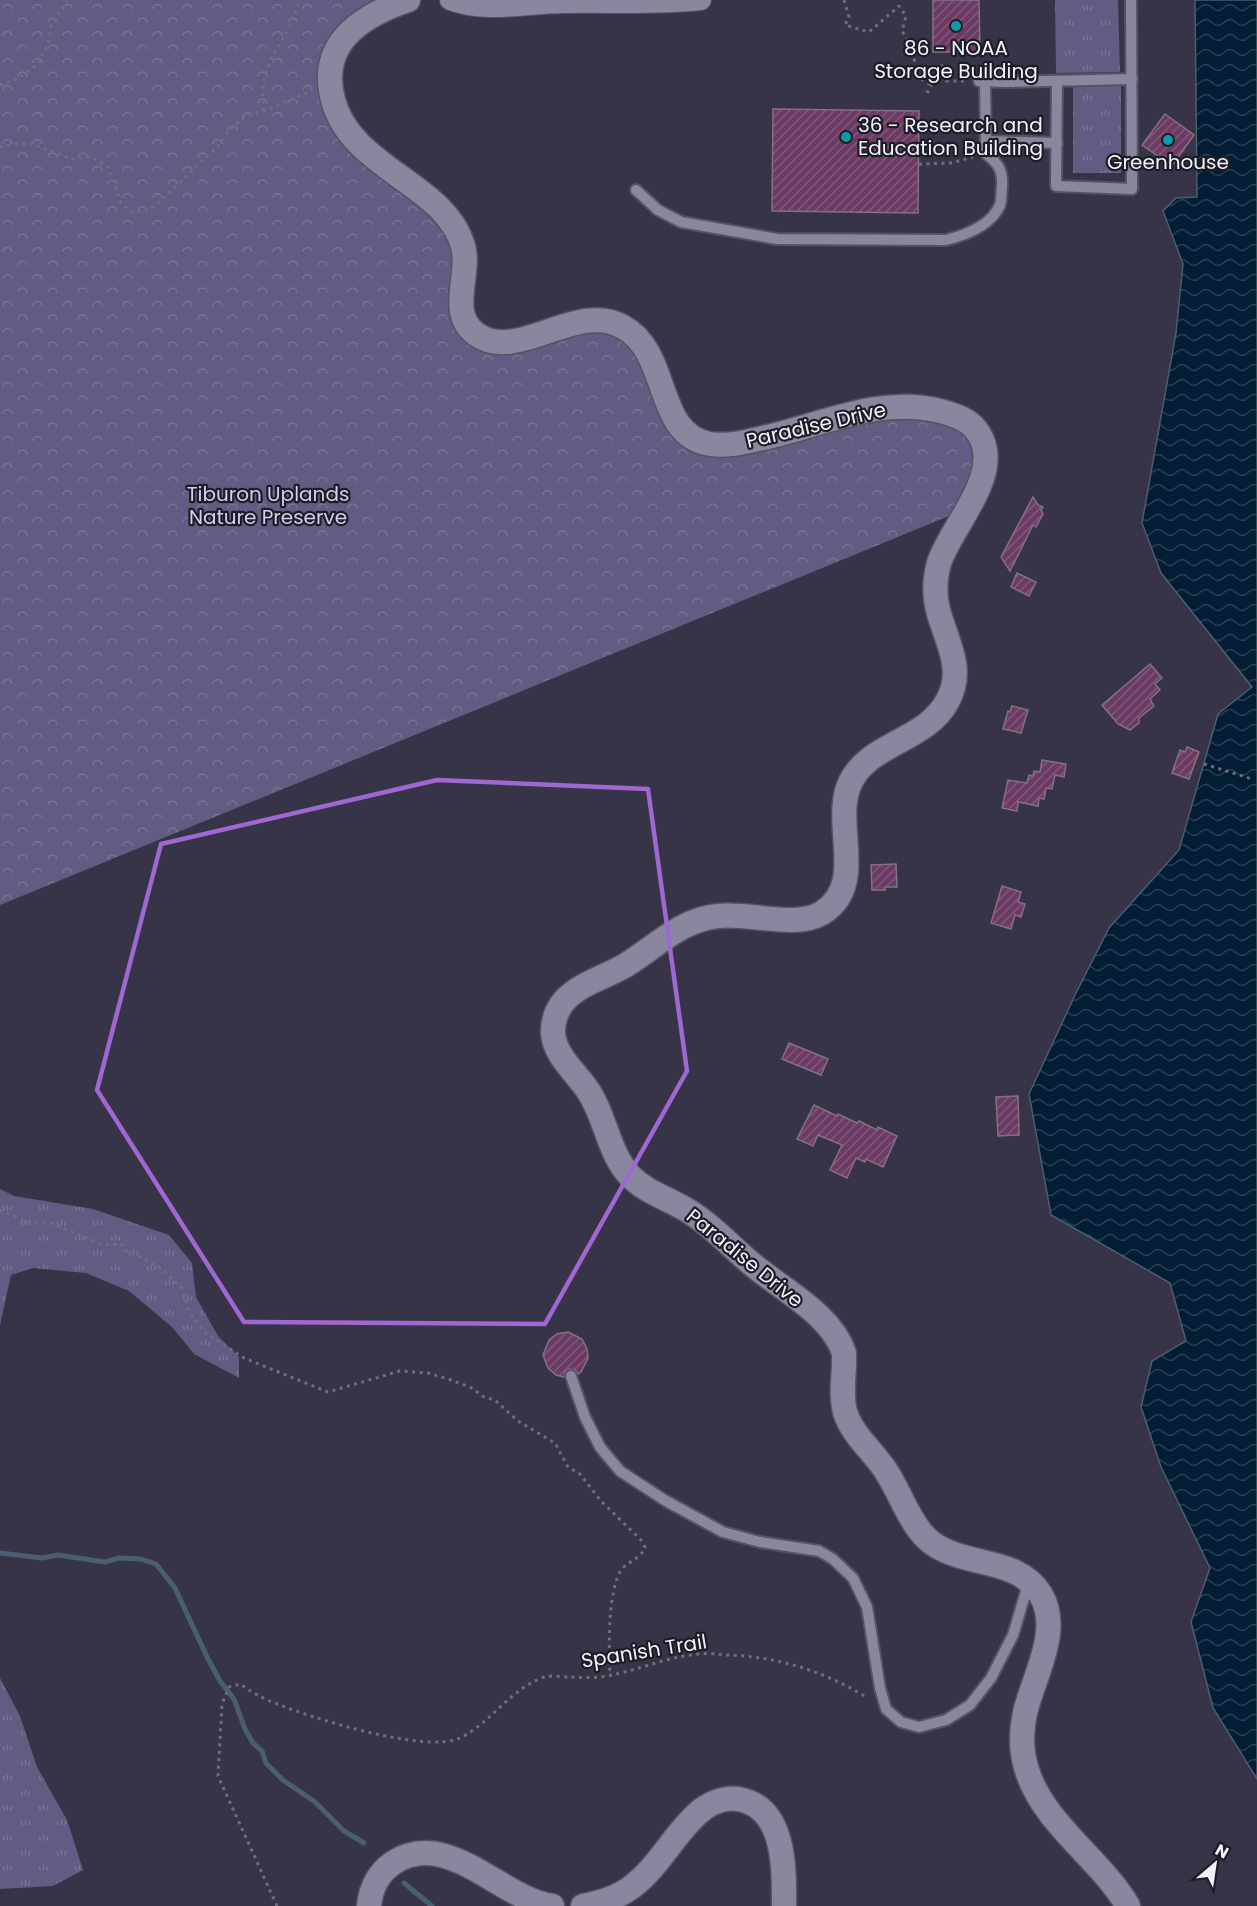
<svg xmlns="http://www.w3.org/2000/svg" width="1257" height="1906" font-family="Poppins,sans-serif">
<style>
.grass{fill:url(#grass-tufts)}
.park{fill:url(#park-crowns)}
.water{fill:url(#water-waves);stroke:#4b5e71;stroke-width:1.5}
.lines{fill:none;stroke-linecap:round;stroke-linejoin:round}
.stream{stroke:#4b5e71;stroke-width:5}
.building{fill:url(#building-hatch);stroke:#847180;stroke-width:1.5}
.service-casing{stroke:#545363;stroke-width:14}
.minor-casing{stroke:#545363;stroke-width:22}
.tertiary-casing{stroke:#545363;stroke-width:27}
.path{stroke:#6f6e7e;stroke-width:3;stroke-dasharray:3 4.5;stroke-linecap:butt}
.service{stroke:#89879d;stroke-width:10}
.minor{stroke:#89879d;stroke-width:20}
.tertiary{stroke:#89879d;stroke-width:24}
.marked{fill:none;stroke:#9f67d2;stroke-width:4.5;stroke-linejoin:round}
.culture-dot{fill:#0f9aa8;stroke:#1d1d25;stroke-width:2}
.labels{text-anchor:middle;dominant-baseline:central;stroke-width:4.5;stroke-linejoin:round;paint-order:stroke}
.poi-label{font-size:20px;fill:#f2f2fe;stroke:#1d1d25}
.street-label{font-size:20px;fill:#f2f2fe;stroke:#1d1d25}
.park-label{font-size:20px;fill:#d1cef1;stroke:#1d1d25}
</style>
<defs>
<pattern id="grass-tufts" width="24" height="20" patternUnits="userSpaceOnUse" patternTransform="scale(1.5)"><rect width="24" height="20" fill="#605c82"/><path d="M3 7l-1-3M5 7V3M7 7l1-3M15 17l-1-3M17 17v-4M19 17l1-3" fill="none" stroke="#777495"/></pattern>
<pattern id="park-crowns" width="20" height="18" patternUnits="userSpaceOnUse" patternTransform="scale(1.5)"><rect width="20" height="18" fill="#605c82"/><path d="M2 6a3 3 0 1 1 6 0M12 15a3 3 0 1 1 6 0" fill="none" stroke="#777495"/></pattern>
<pattern id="water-waves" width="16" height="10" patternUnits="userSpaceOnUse" patternTransform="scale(1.5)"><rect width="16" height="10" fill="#031e34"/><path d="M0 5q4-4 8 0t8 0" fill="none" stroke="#283f52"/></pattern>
<pattern id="building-hatch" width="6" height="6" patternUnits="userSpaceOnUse" patternTransform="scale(1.5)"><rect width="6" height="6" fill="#6b3b64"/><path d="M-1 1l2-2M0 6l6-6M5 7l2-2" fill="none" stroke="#81587b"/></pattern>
</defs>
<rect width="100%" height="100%" fill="#363446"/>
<!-- grass -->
<g class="grass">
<path d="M 1055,0 L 1118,0 L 1120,72 L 1056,73 Z"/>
<rect x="1073" y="86" width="48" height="87"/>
<path d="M 0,1189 L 14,1196 L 93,1209 L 169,1235 L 192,1263 L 196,1297 L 218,1336 L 239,1357 L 239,1378 L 194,1354 L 172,1327 L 129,1291 L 86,1273 L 33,1268 L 11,1275 L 0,1325 Z"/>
<path d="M 0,1678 L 20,1716 L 37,1767 L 67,1820 L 83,1870 L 53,1886 L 0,1889 Z"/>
</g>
<!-- park -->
<path class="park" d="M 0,0 L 408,0 L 351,31 L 334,105 L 442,212 L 478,336 L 616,323 L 700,441 L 900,406 L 981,436 L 966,509 L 0,905 Z"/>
<!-- water -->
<path class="water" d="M 1195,0 L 1257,0 L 1257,1779 L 1213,1708 L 1191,1622 L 1210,1568 L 1161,1467 L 1141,1407 L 1152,1361 L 1186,1341 L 1170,1283 L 1051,1215 L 1029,1094 L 1076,993 L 1109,928 L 1179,850 L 1218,714 L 1252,687 L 1161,573 L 1142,523 L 1176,333 L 1183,264 L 1163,211 L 1176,198 L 1197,197 Z"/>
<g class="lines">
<!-- stream -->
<g class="stream">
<path d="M 0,1553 L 42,1558 L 58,1555 L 105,1562 L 119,1558 L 141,1559 L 156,1564 L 175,1588 L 207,1657 L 220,1681 L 234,1699 L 245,1729 L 253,1743 L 262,1751 L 266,1763 L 283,1780 L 315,1802 L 344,1831 L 364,1843"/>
<path d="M 404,1883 L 432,1906"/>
</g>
</g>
<!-- building -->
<g class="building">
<path d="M 933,0 L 979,0 L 980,52 L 933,52 Z"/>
<path d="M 773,109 L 919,111 L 918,213 L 772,211 Z"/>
<path d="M 1165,114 L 1194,135 L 1172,166 L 1142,145 Z"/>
<path d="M 1033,497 L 1038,505 L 1043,507 L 1041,510 L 1043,514 L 1036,527 L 1033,525 L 1010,571 L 1001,557 Z"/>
<path d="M 1017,573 L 1036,582 L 1029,596 L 1011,587 Z"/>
<path d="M 1150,664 L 1162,678 L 1155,684 L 1160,690 L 1150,699 L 1154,706 L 1139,718 L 1139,723 L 1130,730 L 1118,724 L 1102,705 Z"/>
<path d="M 1012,706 L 1028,710 L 1021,733 L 1003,729 L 1008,711 L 1010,712 Z"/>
<path d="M 1187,747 L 1199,752 L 1189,779 L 1172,773 L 1180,750 L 1185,752 Z"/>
<path d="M 1042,760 L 1066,764 L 1064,777 L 1055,775 L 1052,789 L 1046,788 L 1044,799 L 1039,798 L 1038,806 L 1018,802 L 1017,811 L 1002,808 L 1008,780 L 1027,783 L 1029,775 L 1033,776 L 1034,771 L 1040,772 Z"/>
<path d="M 896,864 L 897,887 L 885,887 L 885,890 L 872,890 L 871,865 Z"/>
<path d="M 1002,886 L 1021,892 L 1018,902 L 1025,904 L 1021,917 L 1015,915 L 1011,929 L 991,923 Z"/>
<path d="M 789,1043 L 828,1059 L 821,1075 L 782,1059 Z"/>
<path d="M 1018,1096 L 1019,1135 L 998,1136 L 996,1097 Z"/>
<path d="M 814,1105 L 837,1116 L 838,1114 L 857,1123 L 859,1121 L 877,1130 L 878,1127 L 897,1136 L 883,1167 L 866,1159 L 865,1162 L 856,1158 L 847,1178 L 830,1170 L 842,1145 L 818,1135 L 813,1146 L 797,1139 Z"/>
<path d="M 568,1332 L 582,1339 L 587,1349 L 588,1358 L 581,1372 L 578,1374 L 575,1370 L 569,1369 L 565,1372 L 564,1377 L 556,1375 L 548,1368 L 543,1355 L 549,1340 L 557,1334 Z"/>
</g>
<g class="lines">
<!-- service casing -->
<g class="service-casing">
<g id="service">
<path d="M 979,81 L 1005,82 L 1132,79"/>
<path d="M 1057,81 L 1056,186 L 1132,189 L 1131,0"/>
<path d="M 986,141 L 1057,143"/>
<path d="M 636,190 L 658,210 L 681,222 L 777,239 L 946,240 C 966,235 991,226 1000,205 C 1002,199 1001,191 1002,186 C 1003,170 998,163 986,154 L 985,81"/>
<path d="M 571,1376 L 585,1417 L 600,1447 L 620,1471 L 666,1501 L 723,1532 L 760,1542 L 819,1551 L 833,1559 L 853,1578 L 867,1607 L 880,1688 L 886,1709 L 901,1722 L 919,1727 L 946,1720 L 970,1705 L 991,1678 L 1013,1635 L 1029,1581"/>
</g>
</g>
<!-- minor casing -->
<g class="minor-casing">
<path id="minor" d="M 450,0 C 486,14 526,3 564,3 C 610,2 656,5 701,0"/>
</g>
<!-- tertiary casing -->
<g class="tertiary-casing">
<g id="tertiary">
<path d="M 408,0 C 361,16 318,43 333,100 C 351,169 445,183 463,246 C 471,275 447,313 476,334 C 517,364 576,300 623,327 C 671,353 654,435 710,444 C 729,447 749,441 768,437 C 824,424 882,396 940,411 C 955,415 971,420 979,434 C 1004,474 951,526 939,563 C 935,578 934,595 938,610 C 946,641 965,668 948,700 C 927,741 871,742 851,781 C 830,821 869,884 822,913 C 795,929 749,912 718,916 C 680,920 657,946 626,965 C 606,977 581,983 565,1000 C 557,1009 553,1020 553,1032 C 554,1056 577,1073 589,1092 C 606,1118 608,1152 630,1176 C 647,1193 670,1199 690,1212 C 713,1226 732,1248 753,1265 C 783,1290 832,1315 844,1353 C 845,1373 840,1393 845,1412 C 852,1435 874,1452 886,1471 C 899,1491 906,1513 920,1531 C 926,1539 935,1546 944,1550 C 976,1566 1020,1560 1041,1595 C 1062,1631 1033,1677 1025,1713 C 1021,1731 1021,1750 1026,1767 C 1041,1822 1100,1858 1128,1906"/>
<path d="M 369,1906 C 371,1888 377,1874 393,1863 C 447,1827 501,1899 552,1906"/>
<path d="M 583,1906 C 600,1903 619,1897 633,1886 C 659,1866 673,1836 697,1814 C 708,1804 723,1797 738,1799 C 786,1807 784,1869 784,1906"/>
</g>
</g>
<!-- path -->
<g class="path">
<path d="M 844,0 L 849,17 L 845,25 L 869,32 L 899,6 L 906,16 L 902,31 L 912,47 L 917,76 L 931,85"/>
<path d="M 0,85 L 17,79 L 37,65 L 48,44 L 51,26 L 67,0"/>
<path d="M 927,93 L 941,66 L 948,66 L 946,81 L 968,81"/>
<path d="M 263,111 L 263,82 L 272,57 L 288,30 L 300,0"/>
<path d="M 0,147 L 20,143 L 32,144 L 71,159 L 92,157 L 108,167 L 121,203 L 130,212 L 140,212 L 154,207 L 219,145 L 231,128 L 249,114 L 263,111 L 312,91"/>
<path d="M 919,164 L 951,163 L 973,157"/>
<path d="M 1204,764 L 1252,779"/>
<path d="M 0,1210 L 28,1222 L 50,1223 L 104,1245 L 121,1244 L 127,1252 L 136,1254 L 162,1269 L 182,1288 L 189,1311 L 204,1332 L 244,1358 L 328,1392 L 400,1371 L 428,1373 L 448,1379 L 470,1387 L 484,1397 L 495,1400 L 518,1421 L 555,1443 L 568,1467 L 580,1474 L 601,1501 L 641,1540 L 645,1547 C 641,1559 630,1560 622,1569 C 607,1590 609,1650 610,1675"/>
<path d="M 277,1906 L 218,1776 L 222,1704 L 229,1687 L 240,1684 C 246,1688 252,1692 259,1696 C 295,1714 425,1755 460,1738 C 492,1722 510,1689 544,1677 C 552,1675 563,1677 571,1677 C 584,1678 599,1678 612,1675 C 641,1669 670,1656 700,1654 C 709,1653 718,1654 727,1655 C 780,1657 823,1671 868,1698"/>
</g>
<!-- service -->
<use href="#service" class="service"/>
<!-- minor -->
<use href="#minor" class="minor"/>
<!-- tertiary -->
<use href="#tertiary" class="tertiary"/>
</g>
<!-- marked area -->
<path class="marked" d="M 437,780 L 648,789 L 687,1071 L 545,1324 L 244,1322 L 97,1090 L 161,844 Z"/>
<!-- markers -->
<g class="culture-dot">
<circle cx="956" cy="26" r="6"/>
<circle cx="846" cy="137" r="6"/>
<circle cx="1168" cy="140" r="6"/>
</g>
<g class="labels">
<!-- poi labels -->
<g class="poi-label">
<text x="956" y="48">86 - NOAA<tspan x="956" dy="23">Storage Building</tspan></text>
<text x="858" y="125" text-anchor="start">36 - Research and<tspan x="858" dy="23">Education Building</tspan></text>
<text x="1168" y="162">Greenhouse</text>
</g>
<!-- street labels -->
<g class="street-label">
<text transform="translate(816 425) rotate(-13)">Paradise Drive</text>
<text transform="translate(745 1258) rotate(39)">Paradise Drive</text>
<text transform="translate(644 1651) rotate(-9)">Spanish Trail</text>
</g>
<!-- park labels -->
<g class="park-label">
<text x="268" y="494">Tiburon Uplands<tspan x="268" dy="23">Nature Preserve</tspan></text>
</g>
</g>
<!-- north arrow -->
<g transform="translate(1215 1864) rotate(29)" stroke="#1d1d25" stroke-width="4.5" paint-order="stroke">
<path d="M0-4.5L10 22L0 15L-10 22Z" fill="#f2f2fe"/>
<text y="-9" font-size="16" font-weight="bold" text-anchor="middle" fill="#f2f2fe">N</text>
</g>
</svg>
